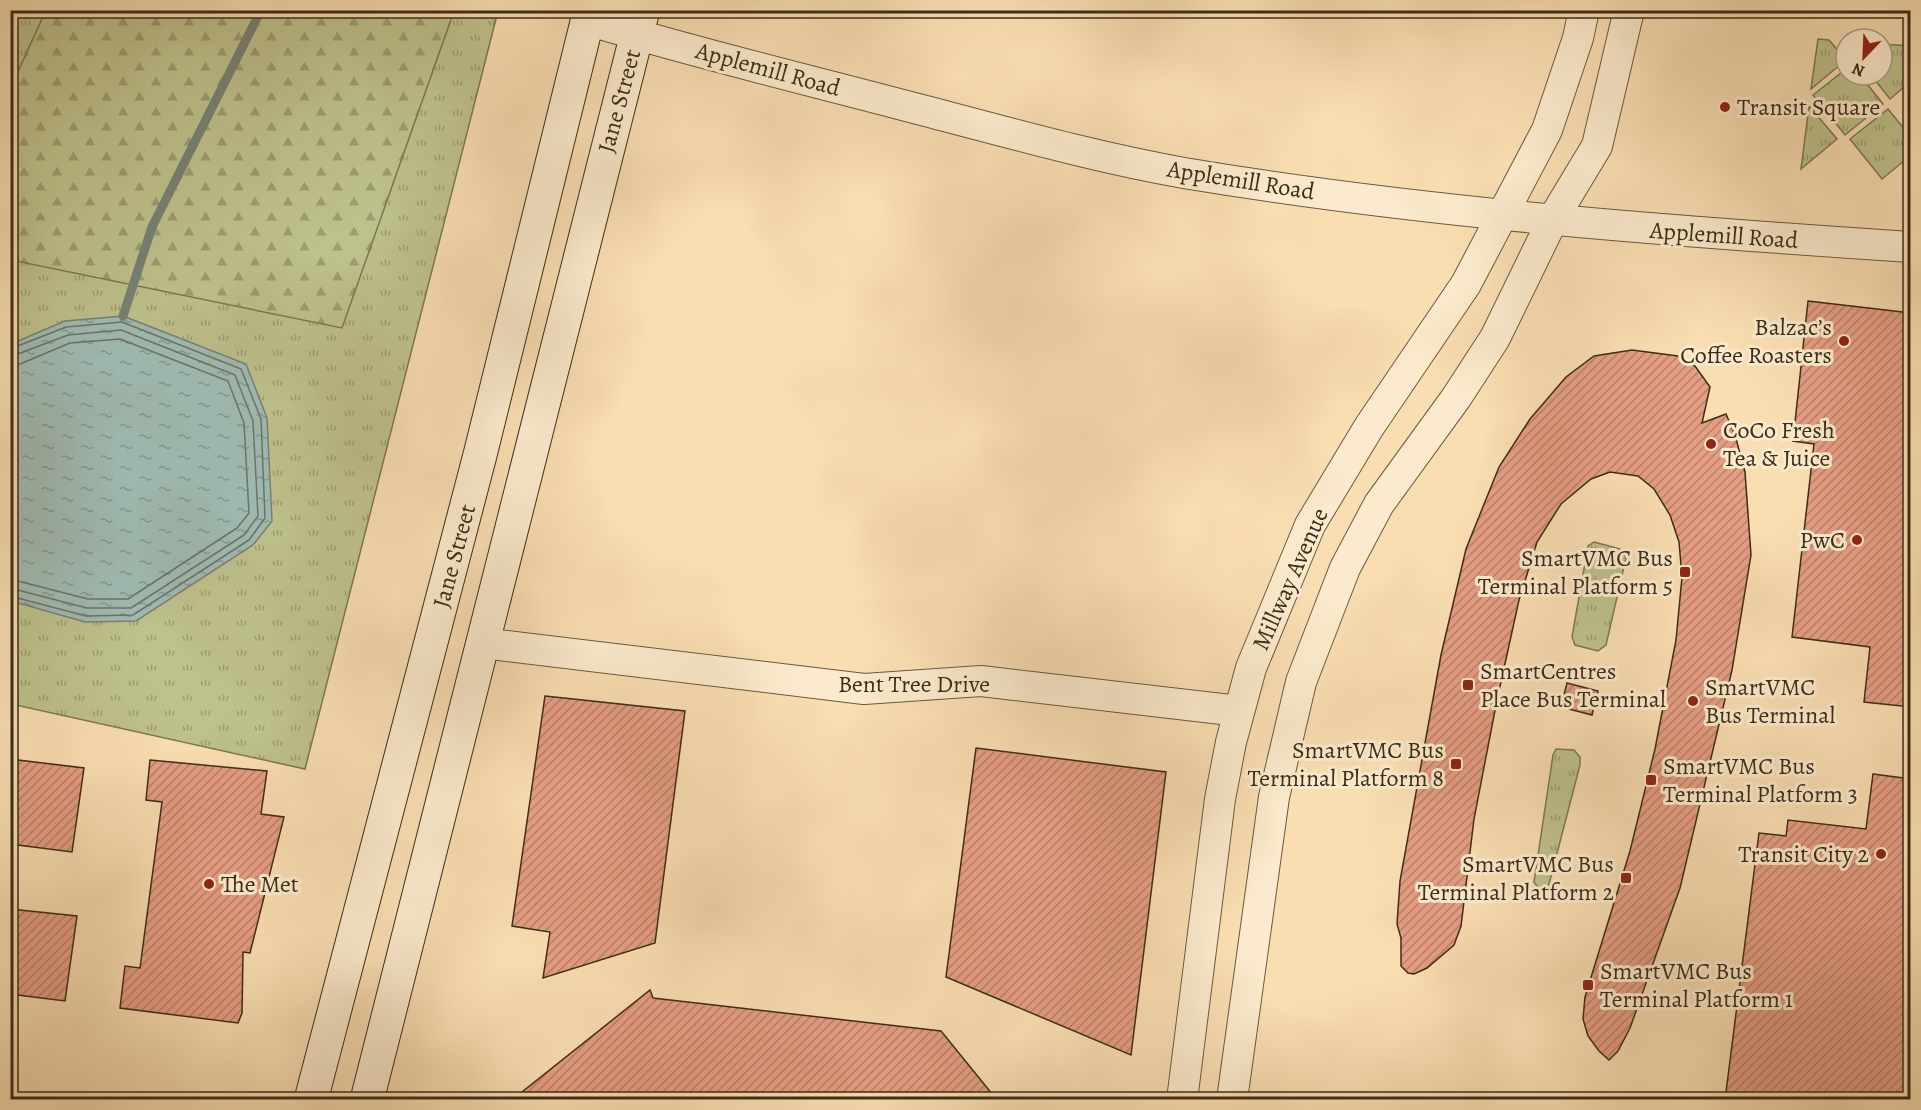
<svg xmlns="http://www.w3.org/2000/svg" width="1921" height="1110" font-family="Alegreya,serif">
<style>
.grass{fill:url(#grass-tufts);stroke:#7d7652;stroke-width:1.5}
.forest{fill:url(#forest-firs);stroke:#7d7652;stroke-width:1.5}
.water{fill:url(#water-ripples);stroke:#778275;stroke-width:1.5}
.lines{fill:none;stroke-linecap:round;stroke-linejoin:round}
.shore{stroke:#6e7466;stroke-width:1.5}
.stream{stroke:#778275;stroke-width:9}
.building{fill:url(#building-hatch);stroke:#3c2c18;stroke-width:1.5}
.minor-casing{stroke:#6b583e;stroke-width:32}
.secondary-casing{stroke:#3c2c18;stroke-width:35}
.minor{stroke:#fbeacd;stroke-width:30}
.secondary{stroke:#fbeacd;stroke-width:33}
.poi-dot{fill:#8f2418;stroke:#fbeacd;stroke-width:2}
.labels{text-anchor:middle;dominant-baseline:central;stroke-width:6;stroke-linejoin:round;paint-order:stroke}
.street-label{font-size:24px;fill:#3c2c18;stroke:#fbeacd}
.poi-label{font-size:24px;fill:#3c2c18;stroke:#fbeacd;text-anchor:start}
</style>
<defs>
<pattern id="grass-tufts" width="24" height="20" patternUnits="userSpaceOnUse" patternTransform="scale(1.5)"><rect width="24" height="20" fill="#bec18c"/><path d="M3 7l-1-3M5 7V3M7 7l1-3M15 17l-1-3M17 17v-4M19 17l1-3" fill="none" stroke="#9c9d71"/></pattern>
<pattern id="forest-firs" width="22" height="20" patternUnits="userSpaceOnUse" patternTransform="scale(1.5)"><rect width="22" height="20" fill="#bec18c"/><path d="M5 1l3.5 6h-7zM16 11l3.5 6h-7z" fill="#9c9d71"/></pattern>
<pattern id="water-ripples" width="26" height="14" patternUnits="userSpaceOnUse" patternTransform="scale(1.5)"><rect width="26" height="14" fill="#9fbbb3"/><path d="M2 4q2-2 4 0t4 0M15 11q2-2 4 0t4 0" fill="none" stroke="#839891"/></pattern>
<pattern id="building-hatch" width="6" height="6" patternUnits="userSpaceOnUse" patternTransform="scale(1.5)"><rect width="6" height="6" fill="#e59d83"/><path d="M-1 1l2-2M0 6l6-6M5 7l2-2" fill="none" stroke="#bb806a"/></pattern>
</defs>
<rect width="100%" height="100%" fill="#f9deb2"/>
<filter id="stains"><feTurbulence type="fractalNoise" baseFrequency=".00333" numOctaves="4"/><feColorMatrix values="0 0 0 0 .2 0 0 0 0 .09 0 0 0 0 .02 0 0 0 .5 -.17"/></filter>
<radialGradient id="worn" r=".72"><stop offset=".6" stop-color="#630" stop-opacity="0"/><stop offset="1" stop-color="#630" stop-opacity=".3"/></radialGradient>
<!-- grass -->
<g class="grass">
<path d="M 11,11 L 498,11 L 305,769 L 11,704 Z"/>
<path d="M 1818,39 L 1829,40 L 1846,60 L 1811,89 Z"/>
<path d="M 1882,44 L 1910,46 L 1910,82 L 1890,99 L 1871,75 L 1882,75 Z"/>
<path d="M 1846,69 L 1846,75 L 1860,75 L 1883,104 L 1845,135 L 1813,95 Z"/>
<path d="M 1809,106 L 1837,139 L 1801,169 Z"/>
<path d="M 1888,109 L 1910,136 L 1910,156 L 1882,179 L 1850,139 Z"/>
<path d="M 1594,542 L 1620,549 L 1626,558 L 1606,645 L 1598,651 L 1575,645 L 1572,637 L 1588,546 Z"/>
<path d="M 1556,749 L 1574,750 L 1580,757 L 1580,765 L 1548,888 L 1539,889 L 1534,882 L 1553,755 Z"/>
</g>
<!-- forest -->
<path class="forest" d="M 46,10 L 454,11 L 342,328 L 11,260 L 11,87 Z"/>
<!-- water -->
<path class="water" d="M 123,316 L 246,364 L 267,418 L 272,521 L 253,545 L 136,621 L 85,622 L 11,601 L 11,344 L 65,321 Z"/>
<g class="lines">
<!-- shore -->
<g class="shore">
<path d="M 10,349 L 66,327 L 122,322 L 241,369 L 261,419 L 265,518 L 249,540 L 133,615 L 86,616 L 10,596"/>
<path d="M 10,357 L 68,335 L 121,330 L 235,375 L 253,421 L 258,516 L 244,535 L 131,608 L 87,608 L 10,588"/>
<path d="M 10,366 L 20,364 L 70,343 L 120,339 L 228,381 L 244,423 L 249,513 L 237,528 L 128,599 L 88,599 L 10,579"/>
</g>
<!-- stream -->
<path class="stream" d="M 123,316 L 152,227 L 261,10"/>
</g>
<!-- building -->
<g class="building">
<path d="M 1808,301 L 1911,313 L 1911,707 L 1864,702 L 1870,647 L 1792,637 L 1814,444 L 1793,441 Z"/>
<path d="M 1632,350 L 1678,356 L 1695,366 L 1710,387 L 1702,423 L 1726,414 L 1735,435 L 1745,472 L 1751,555 L 1732,670 L 1680,888 L 1630,1028 L 1618,1051 L 1609,1060 L 1599,1051 L 1588,1036 L 1583,1019 L 1585,997 L 1630,851 L 1655,749 L 1676,640 L 1682,577 L 1679,542 L 1670,515 L 1654,489 L 1638,476 L 1610,472 L 1591,479 L 1561,504 L 1537,542 L 1519,600 L 1497,700 L 1474,819 L 1461,926 L 1454,945 L 1427,968 L 1414,974 L 1408,973 L 1401,966 L 1401,938 L 1397,924 L 1400,881 L 1441,655 L 1466,549 L 1499,467 L 1530,419 L 1566,377 L 1594,356 Z"/>
<path d="M 1567,683 L 1598,691 L 1592,715 L 1561,707 Z"/>
<path d="M 545,696 L 685,711 L 655,943 L 543,978 L 550,932 L 512,926 Z"/>
<path d="M 976,748 L 1166,772 L 1131,1055 L 946,977 Z"/>
<path d="M 10,759 L 84,768 L 72,852 L 10,844 Z"/>
<path d="M 150,760 L 267,771 L 261,814 L 284,817 L 250,953 L 243,952 L 242,1013 L 238,1023 L 120,1008 L 125,966 L 140,968 L 162,802 L 146,800 Z"/>
<path d="M 1873,774 L 1911,779 L 1911,1100 L 1725,1100 L 1759,833 L 1786,836 L 1788,820 L 1866,829 Z"/>
<path d="M 10,909 L 77,916 L 65,1001 L 10,994 Z"/>
<path d="M 650,990 L 653,998 L 941,1031 L 997,1100 L 512,1100 Z"/>
</g>
<g class="lines">
<!-- minor casing -->
<g class="minor-casing">
<g id="minor">
<path d="M 587,20 C 695,53 805,79 914,108 C 1003,131 1093,157 1184,173 C 1424,213 1668,231 1910,247"/>
<path d="M 482,643 L 864,689 L 981,681 L 1239,711"/>
<path d="M 1182,1100 L 1220,799 L 1231,742 L 1251,668 L 1310,525 L 1369,427 L 1466,284 L 1547,130 L 1578,38 L 1584,10"/>
<path d="M 1232,1100 L 1274,797 L 1301,682 L 1345,568 L 1379,504 L 1456,398 L 1495,338 L 1553,219 L 1597,146 L 1629,10"/>
</g>
</g>
<!-- secondary casing -->
<g class="secondary-casing">
<g id="secondary">
<path d="M 311,1100 L 480,455 L 590,10"/>
<path d="M 367,1100 L 643,10"/>
</g>
</g>
<!-- minor -->
<use href="#minor" class="minor"/>
<!-- secondary -->
<use href="#secondary" class="secondary"/>
</g>
<!-- markers -->
<g class="poi-dot">
<circle cx="1725" cy="107" r="6"/>
<circle cx="1844" cy="341" r="6"/>
<circle cx="1711" cy="444" r="6"/>
<circle cx="1857" cy="540" r="6"/>
<rect x="1679" y="566" width="12" height="12" rx="3"/>
<rect x="1462" y="679" width="12" height="12" rx="3"/>
<circle cx="1693" cy="701" r="6"/>
<rect x="1450" y="758" width="12" height="12" rx="3"/>
<rect x="1645" y="774" width="12" height="12" rx="3"/>
<circle cx="1881" cy="854" r="6"/>
<rect x="1620" y="872" width="12" height="12" rx="3"/>
<circle cx="209" cy="884" r="6"/>
<rect x="1582" y="979" width="12" height="12" rx="3"/>
</g>
<g class="labels">
<!-- street labels -->
<g class="street-label">
<text transform="translate(768 69) rotate(15)">Applemill Road</text>
<text transform="translate(619 101) rotate(-75)">Jane Street</text>
<text transform="translate(1241 180) rotate(9)">Applemill Road</text>
<text transform="translate(1724 235) rotate(4)">Applemill Road</text>
<text transform="translate(454 556) rotate(-75)">Jane Street</text>
<text transform="translate(1290 579) rotate(-66)">Millway Avenue</text>
<text x="914" y="684">Bent Tree Drive</text>
</g>
<!-- poi labels -->
<g class="poi-label">
<text x="1737" y="107">Transit Square</text>
<text x="1832" y="327" text-anchor="end">Balzac’s<tspan x="1832" dy="28">Coffee Roasters</tspan></text>
<text x="1723" y="430">CoCo Fresh<tspan x="1723" dy="28">Tea &amp; Juice</tspan></text>
<text x="1845" y="540" text-anchor="end">PwC</text>
<text x="1673" y="558" text-anchor="end">SmartVMC Bus<tspan x="1673" dy="28">Terminal Platform 5</tspan></text>
<text x="1480" y="671">SmartCentres<tspan x="1480" dy="28">Place Bus Terminal</tspan></text>
<text x="1705" y="687">SmartVMC<tspan x="1705" dy="28">Bus Terminal</tspan></text>
<text x="1444" y="750" text-anchor="end">SmartVMC Bus<tspan x="1444" dy="28">Terminal Platform 8</tspan></text>
<text x="1663" y="766">SmartVMC Bus<tspan x="1663" dy="28">Terminal Platform 3</tspan></text>
<text x="1869" y="854" text-anchor="end">Transit City 2</text>
<text x="1614" y="864" text-anchor="end">SmartVMC Bus<tspan x="1614" dy="28">Terminal Platform 2</tspan></text>
<text x="221" y="884">The Met</text>
<text x="1600" y="971">SmartVMC Bus<tspan x="1600" dy="28">Terminal Platform 1</tspan></text>
</g>
</g>
<!-- margin -->
<rect width="1921" height="1110" fill="none" stroke="#f9deb2" stroke-width="36"/>
<rect x="12" y="12" width="1897" height="1086" fill="none" stroke="#3c2c18" stroke-width="3"/>
<rect x="18" y="18" width="1885" height="1074" fill="none" stroke="#3c2c18" stroke-width="1.5"/>
<!-- north arrow -->
<g transform="translate(1864 57) rotate(203)"><circle r="28" fill="#fbeacd" stroke="#af9e85" stroke-width="1.5"/>
<path d="M0-4.5L10 22L0 15L-10 22Z" fill="#8f2418"/>
<text y="-9" font-size="16" font-weight="bold" text-anchor="middle" fill="#3c2c18">N</text>
</g>
<rect width="100%" height="100%" filter="url(#stains)"/>
<rect width="100%" height="100%" fill="url(#worn)"/>
</svg>
